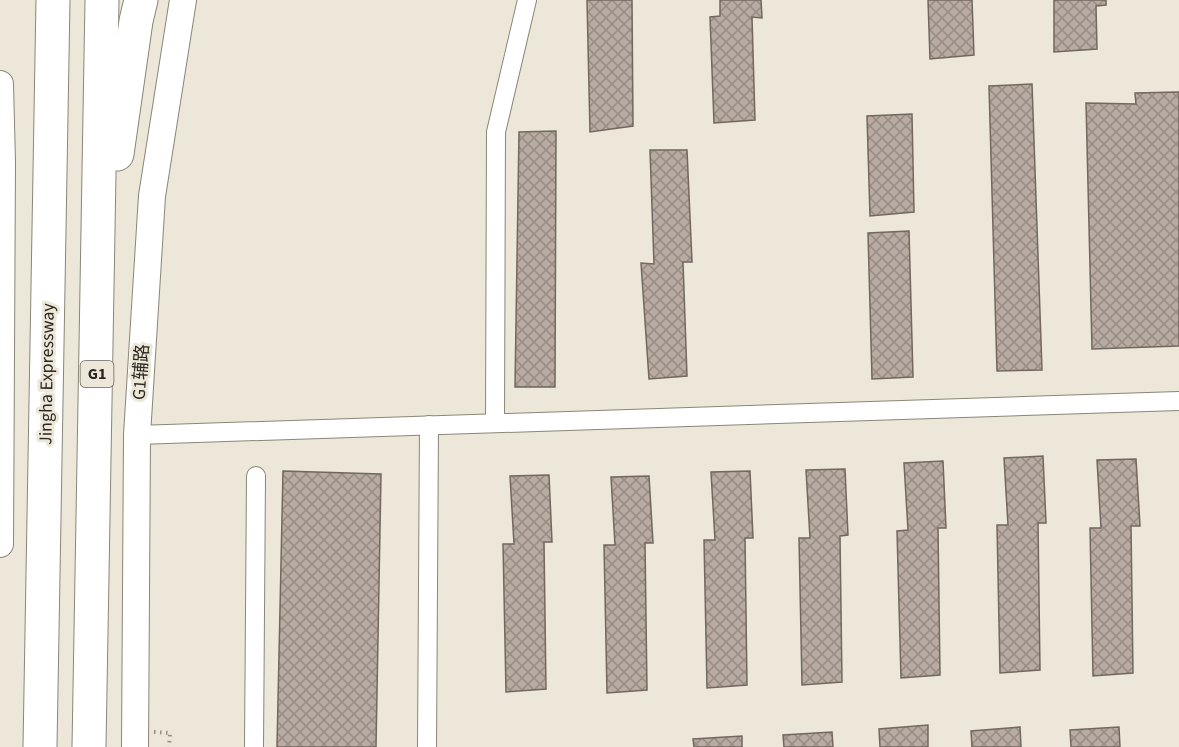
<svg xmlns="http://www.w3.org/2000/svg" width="1179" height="747" font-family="'Source Sans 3','Noto Sans SC',sans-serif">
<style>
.building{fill:url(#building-cross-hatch);stroke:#73675f;stroke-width:1.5}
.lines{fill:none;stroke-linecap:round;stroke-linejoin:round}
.street-casing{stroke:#8a8678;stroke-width:20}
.secondary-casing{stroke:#8a8678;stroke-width:28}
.highway-casing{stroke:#8a8678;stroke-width:35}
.path{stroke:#928e84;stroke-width:4;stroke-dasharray:1.5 4.5;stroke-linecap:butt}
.street{stroke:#fff;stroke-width:18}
.secondary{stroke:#fff;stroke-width:26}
.highway{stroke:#fff;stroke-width:33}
.labels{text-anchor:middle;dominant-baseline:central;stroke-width:6;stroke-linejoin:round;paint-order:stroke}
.shield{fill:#ece7d8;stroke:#646158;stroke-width:1.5}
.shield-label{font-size:16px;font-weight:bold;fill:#292721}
.street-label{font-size:18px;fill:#292721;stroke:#ece7d8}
</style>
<defs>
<pattern id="building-cross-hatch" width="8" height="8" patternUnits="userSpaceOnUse" patternTransform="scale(1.5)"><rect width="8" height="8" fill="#b8aba2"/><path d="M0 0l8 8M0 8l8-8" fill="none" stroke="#968b84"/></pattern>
</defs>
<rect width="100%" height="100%" fill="#ece7d8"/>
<!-- building -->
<g class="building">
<path d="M 587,0 L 632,0 L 633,126 L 590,132 Z"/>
<path d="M 720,0 L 761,0 L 762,18 L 752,17 L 755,120 L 714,123 L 710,17 L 720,16 Z"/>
<path d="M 928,0 L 972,0 L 974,55 L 930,59 Z"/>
<path d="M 1054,0 L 1106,0 L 1106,5 L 1096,6 L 1097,49 L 1054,52 Z"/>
<path d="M 1032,84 L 1042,370 L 997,371 L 989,86 Z"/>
<path d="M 1179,92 L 1179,346 L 1092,349 L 1086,103 L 1136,104 L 1135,93 Z"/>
<path d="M 912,114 L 914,212 L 870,216 L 867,116 Z"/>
<path d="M 556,131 L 555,387 L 515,387 L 519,132 Z"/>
<path d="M 650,150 L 687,150 L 692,262 L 683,262 L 687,376 L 649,379 L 641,263 L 654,264 Z"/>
<path d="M 909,231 L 913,377 L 872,379 L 868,233 Z"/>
<path d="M 1043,456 L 1046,523 L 1038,523 L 1040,670 L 1000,673 L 997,525 L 1008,525 L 1004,458 Z"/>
<path d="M 1136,459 L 1140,526 L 1131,526 L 1133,673 L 1093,676 L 1090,528 L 1101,528 L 1097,460 Z"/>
<path d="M 943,461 L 946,528 L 938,528 L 940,675 L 901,678 L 897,531 L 908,530 L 904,463 Z"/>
<path d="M 845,469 L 848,535 L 840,536 L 842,682 L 802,685 L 799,538 L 810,538 L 806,470 Z"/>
<path d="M 283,471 L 381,474 L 376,747 L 277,747 Z"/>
<path d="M 750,471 L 753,538 L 745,538 L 747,685 L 707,688 L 704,540 L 715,540 L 711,472 Z"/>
<path d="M 549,475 L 552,542 L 544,542 L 546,689 L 506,692 L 503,544 L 514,544 L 510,476 Z"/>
<path d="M 649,476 L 653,543 L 645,543 L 647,690 L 607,693 L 604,545 L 615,545 L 611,477 Z"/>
<path d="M 928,725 L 928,747 L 880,747 L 879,729 Z"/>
<path d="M 1020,727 L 1021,747 L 972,747 L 971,731 Z"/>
<path d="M 1119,727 L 1120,747 L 1071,747 L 1070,730 Z"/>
<path d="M 832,732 L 833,747 L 784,747 L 783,735 Z"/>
<path d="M 742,736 L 742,747 L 694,747 L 693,739 Z"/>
</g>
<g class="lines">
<!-- street casing -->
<g class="street-casing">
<g id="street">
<path d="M 495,423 L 496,132 L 527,0"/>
<path d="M 137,435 L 1179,401"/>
<path d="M 254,747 L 256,476"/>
<path d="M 427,747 L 429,425"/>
</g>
</g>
<!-- secondary casing -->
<g class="secondary-casing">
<g id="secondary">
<path d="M 0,84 L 2,162 L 0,544"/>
<path d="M 135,747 L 137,435 L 152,196 L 183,0"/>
</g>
</g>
<!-- highway casing -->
<g class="highway-casing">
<g id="highway">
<path d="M 117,154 L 136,21 L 141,0"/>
<path d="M 40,747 L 53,0"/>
<path d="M 89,747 L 102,0"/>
</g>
</g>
<!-- path -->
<path class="path" d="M 154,732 L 170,733 L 169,747"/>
<!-- street -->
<use href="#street" class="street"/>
<!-- secondary -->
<use href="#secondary" class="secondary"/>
<!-- highway -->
<use href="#highway" class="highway"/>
</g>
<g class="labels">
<!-- shield labels -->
<rect class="shield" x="80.5" y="361" width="33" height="26" rx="4.5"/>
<g class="shield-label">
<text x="97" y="374">G1</text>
</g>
<!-- street labels -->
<g class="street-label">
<text transform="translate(141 372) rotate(-86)">G1辅路</text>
<text transform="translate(47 374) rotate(-89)">Jingha Expressway</text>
</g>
</g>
</svg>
